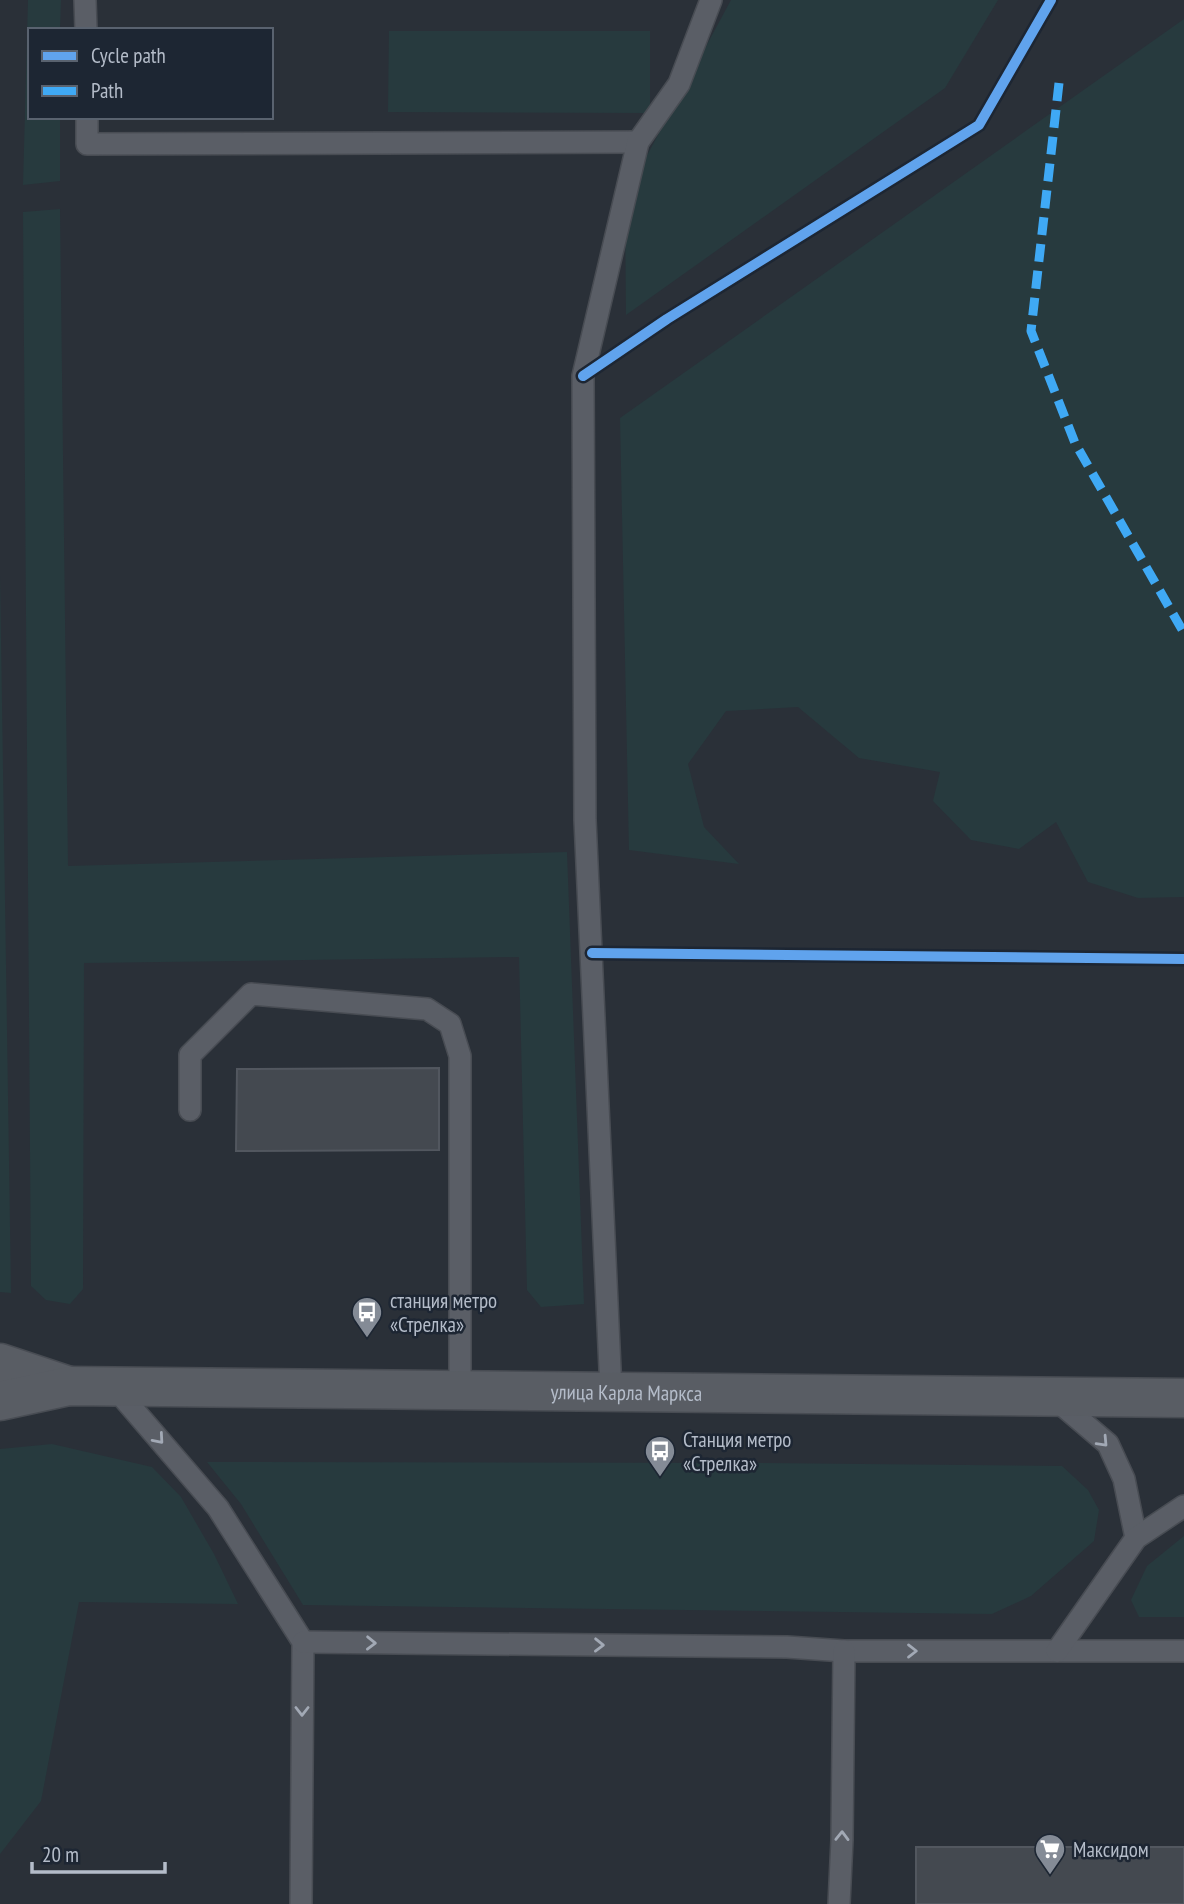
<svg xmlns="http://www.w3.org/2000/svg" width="1184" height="1904" font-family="'PT Sans Narrow',sans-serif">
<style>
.green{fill:#273a3e}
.building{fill:#444950;stroke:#52575f;stroke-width:2}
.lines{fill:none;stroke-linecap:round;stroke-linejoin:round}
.lane-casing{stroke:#484c53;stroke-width:24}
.secondary-casing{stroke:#484c53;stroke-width:41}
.lane{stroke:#5a5e66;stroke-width:21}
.secondary{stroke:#595d64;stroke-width:38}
.quiet{stroke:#3fa9f5;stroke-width:9;stroke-dasharray:18 9;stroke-linecap:butt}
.cycleway-casing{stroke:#1d2633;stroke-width:15}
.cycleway{stroke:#60a3ed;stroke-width:10}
.oneway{stroke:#a2a9b5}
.labels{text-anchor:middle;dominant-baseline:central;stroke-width:5;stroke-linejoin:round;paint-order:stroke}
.poi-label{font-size:21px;fill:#b4bcc9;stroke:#1d2633;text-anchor:start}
.street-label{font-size:21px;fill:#b4bcc9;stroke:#1d2633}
</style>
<rect width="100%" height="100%" fill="#2a3038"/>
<!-- green -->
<g class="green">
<path d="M 28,0 L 61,0 L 60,30 L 30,30 L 30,117 L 60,117 L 60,181 L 23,185 Z"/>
<path d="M 731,0 L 998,0 L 945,88 L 626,315 L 625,196 Z"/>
<path d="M 1184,19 L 1184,897 L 1138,898 L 1088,882 L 1056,822 L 1019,849 L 971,840 L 933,801 L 940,772 L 859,758 L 798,707 L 726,711 L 688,764 L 704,827 L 739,864 L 629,850 L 620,418 Z"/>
<path d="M 389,31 L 650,31 L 650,113 L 388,112 Z"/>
<path d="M 60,209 L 68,866 L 567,852 L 584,1304 L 541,1307 L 527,1290 L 519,957 L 84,963 L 83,1289 L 70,1304 L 46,1300 L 31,1286 L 23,212 Z"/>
<path d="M 0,574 L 11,1293 L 0,1292 Z"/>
<path d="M 52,1444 L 152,1467 L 181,1497 L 214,1554 L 238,1604 L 79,1602 L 41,1801 L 0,1854 L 0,1449 Z"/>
<path d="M 207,1462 L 761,1463 L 1062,1466 L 1088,1490 L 1099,1510 L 1094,1541 L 1031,1596 L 992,1614 L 303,1605 L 241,1504 Z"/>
<path d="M 1184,1536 L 1184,1617 L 1139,1617 L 1131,1600 L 1147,1566 Z"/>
</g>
<!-- building -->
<g class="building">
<path d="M 439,1068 L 439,1150 L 236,1151 L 237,1069 Z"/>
<rect x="916" y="1847" width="268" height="57"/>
</g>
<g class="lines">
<!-- lane casing -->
<g class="lane-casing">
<g id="lane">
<path d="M 85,0 L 86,30"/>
<path d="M 87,117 L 87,144 L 638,142"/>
<path d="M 190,1110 L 190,1055 L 251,994 L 427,1009 L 450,1024 L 460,1056 L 460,1390"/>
<path d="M 114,1387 L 218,1508 L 303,1642 L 301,1904"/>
<path d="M 611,1391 L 585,820 L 583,376 L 638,142 L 679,84 L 711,0"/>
<path d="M 1054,1398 L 1108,1444 L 1124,1479 L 1136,1538"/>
<path d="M 303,1642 L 787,1647 L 844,1651 L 1184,1651"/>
<path d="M 1057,1651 L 1136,1538 L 1184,1506"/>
<path d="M 839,1904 L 842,1840 L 844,1651"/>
</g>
</g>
<!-- secondary casing -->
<g class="secondary-casing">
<g id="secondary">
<path d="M 0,1363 L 69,1386"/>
<path id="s1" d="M 0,1401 L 69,1386 L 1184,1398"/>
</g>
</g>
<!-- lane -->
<use href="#lane" class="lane"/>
<!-- secondary -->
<use href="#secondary" class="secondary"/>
<!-- quiet -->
<path class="quiet" d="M 1059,83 L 1031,331 L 1075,443 L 1184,633"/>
<!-- cycleway casing -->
<g class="cycleway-casing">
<g id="cycleway">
<path d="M 583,376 L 667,319 L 979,125 L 1051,0"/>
<path d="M 592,953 L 1184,959"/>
</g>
</g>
<!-- cycleway -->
<use href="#cycleway" class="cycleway"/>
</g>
<!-- one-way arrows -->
<defs><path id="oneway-chevron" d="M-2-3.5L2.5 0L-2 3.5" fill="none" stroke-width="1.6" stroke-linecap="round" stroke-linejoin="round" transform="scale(1.75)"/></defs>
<g class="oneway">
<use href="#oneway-chevron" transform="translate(159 1439) rotate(49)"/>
<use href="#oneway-chevron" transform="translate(1103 1442) rotate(47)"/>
<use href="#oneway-chevron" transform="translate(371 1643) rotate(1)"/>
<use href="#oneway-chevron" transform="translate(599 1645) rotate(1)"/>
<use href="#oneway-chevron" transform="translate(912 1651)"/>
<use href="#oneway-chevron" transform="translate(302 1711) rotate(90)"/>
<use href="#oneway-chevron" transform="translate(842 1836) rotate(-89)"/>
</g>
<!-- icons -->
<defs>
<g id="bus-pin" transform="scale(1.575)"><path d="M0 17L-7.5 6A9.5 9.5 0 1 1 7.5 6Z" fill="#848b96" stroke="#1d2633"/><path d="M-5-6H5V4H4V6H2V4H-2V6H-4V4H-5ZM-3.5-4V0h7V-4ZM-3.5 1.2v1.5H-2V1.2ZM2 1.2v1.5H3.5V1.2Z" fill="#fff"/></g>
<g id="supermarket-pin" transform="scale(1.575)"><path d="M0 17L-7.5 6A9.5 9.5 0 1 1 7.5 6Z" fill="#848b96" stroke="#1d2633"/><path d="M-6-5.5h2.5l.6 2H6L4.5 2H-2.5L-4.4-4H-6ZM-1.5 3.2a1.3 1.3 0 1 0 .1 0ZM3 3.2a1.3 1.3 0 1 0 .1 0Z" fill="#fff"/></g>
</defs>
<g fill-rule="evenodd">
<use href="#bus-pin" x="367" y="1312"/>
<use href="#bus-pin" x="660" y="1451"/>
<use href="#supermarket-pin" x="1050" y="1849"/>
</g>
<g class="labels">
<!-- poi labels -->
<g class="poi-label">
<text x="390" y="1300">станция метро<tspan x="390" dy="24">«Стрелка»</tspan></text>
<text x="683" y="1439">Станция метро<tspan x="683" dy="24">«Стрелка»</tspan></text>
<text x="1073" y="1849">Максидом</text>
</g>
<!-- street labels -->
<g class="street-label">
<text stroke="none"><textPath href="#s1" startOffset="628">улица Карла Маркса</textPath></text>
</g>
</g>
<!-- legend -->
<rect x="28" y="28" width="245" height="91" fill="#1d2633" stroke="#59626f" stroke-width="2"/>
<rect x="42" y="51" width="35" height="10" fill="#60a3ed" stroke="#59626f" stroke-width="2"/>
<text x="91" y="63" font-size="21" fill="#b4bcc9">Cycle path</text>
<rect x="42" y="86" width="35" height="10" fill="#3fa9f5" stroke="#59626f" stroke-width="2"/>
<text x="91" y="98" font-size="21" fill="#b4bcc9">Path</text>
<!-- scale -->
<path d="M32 1862v10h133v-10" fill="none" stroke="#b4bcc9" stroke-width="3.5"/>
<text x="42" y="1862" font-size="21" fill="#b4bcc9" stroke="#1d2633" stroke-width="5" paint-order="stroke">20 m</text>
</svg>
